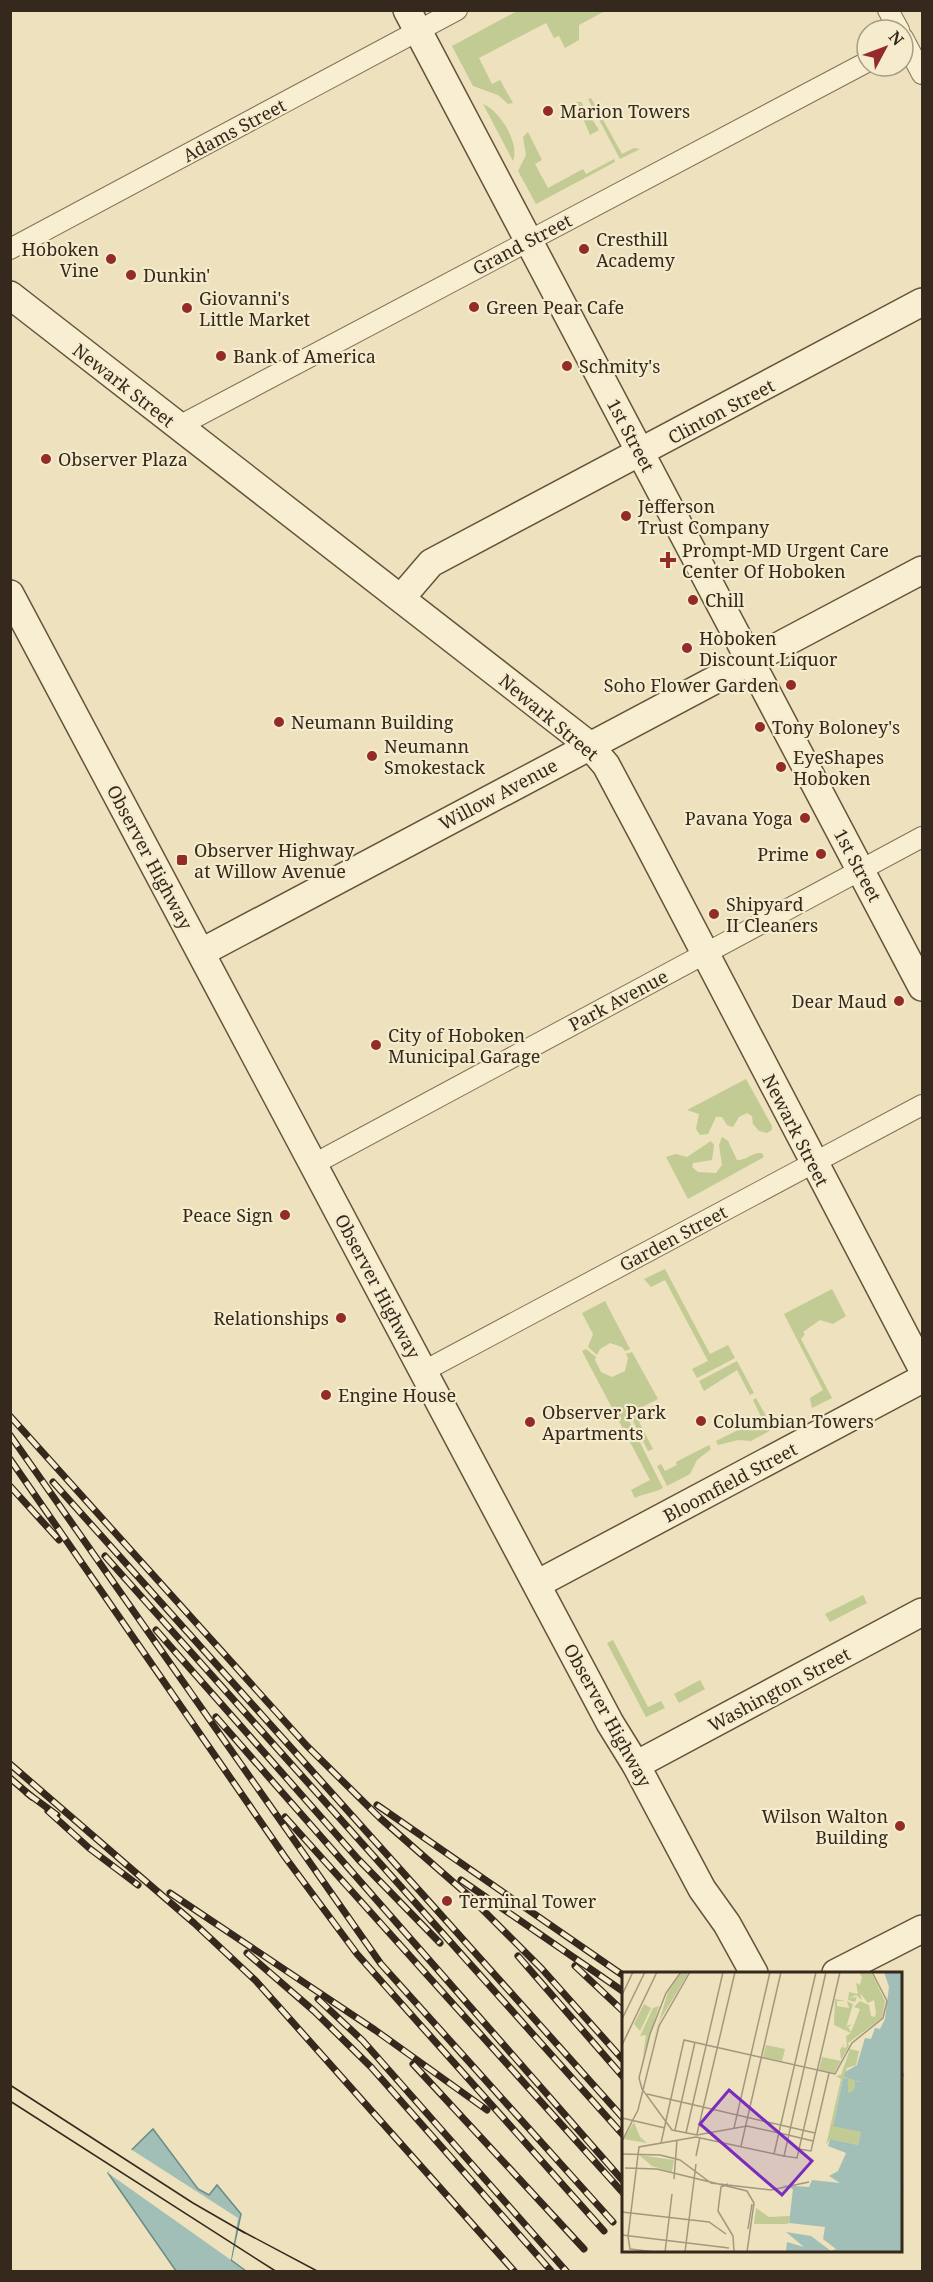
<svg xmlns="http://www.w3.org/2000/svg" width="933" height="2282" font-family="'Noto Serif',serif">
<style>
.green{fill:#c1cb93}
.water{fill:#a1bfb7;stroke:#698c85;stroke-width:1.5}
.pier{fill:#ede1be}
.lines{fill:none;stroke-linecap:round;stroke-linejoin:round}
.street-casing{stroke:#857257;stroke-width:22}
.secondary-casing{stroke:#67533b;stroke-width:30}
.street{stroke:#f8eed1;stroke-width:20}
.secondary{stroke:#f8eed1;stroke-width:27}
.tram{stroke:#34291c;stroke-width:1.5}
.rail-casing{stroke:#34291c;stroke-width:7}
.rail{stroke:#f5ebcd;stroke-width:4.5;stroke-dasharray:14;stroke-linecap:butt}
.poi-dot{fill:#932c28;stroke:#f5ebcd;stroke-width:2}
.labels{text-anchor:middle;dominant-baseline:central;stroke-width:4.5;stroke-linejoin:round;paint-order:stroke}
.poi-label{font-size:18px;fill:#34291c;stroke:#f5ebcd;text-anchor:start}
.street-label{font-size:18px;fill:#34291c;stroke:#f5ebcd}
.inset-river{fill:none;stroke:#a1bfb7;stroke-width:3}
.inset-road{fill:none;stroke:#a3977d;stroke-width:1.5}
.view{fill:#7b2cbf;fill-opacity:0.15;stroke:#7b2cbf;stroke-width:3}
.inset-edge{fill:none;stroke:#34291c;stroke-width:3}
</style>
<rect width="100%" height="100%" fill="#ede1be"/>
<!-- green -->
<g class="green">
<path d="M 519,10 L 605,11 L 579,25 L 579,40 L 565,48 L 559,36 L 554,38 L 546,23 L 479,58 L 492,84 L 500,80 L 513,103 L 508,104 L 498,95 L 473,86 L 452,46 Z"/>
<path d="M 591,98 L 622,154 L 634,148 L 640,149 L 620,159 L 588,99 Z"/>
<path d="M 576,102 L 581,102 L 599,130 L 590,135 Z"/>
<path d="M 483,104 C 500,111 520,143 513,161 Z"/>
<path d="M 528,132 L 542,160 L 535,164 L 548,188 L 583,169 L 586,174 L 614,159 L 615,162 L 536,204 L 518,171 L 526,155 L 523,137 Z"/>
<path d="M 746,1079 L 772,1126 L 772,1130 L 767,1133 L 759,1131 L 753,1124 L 752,1116 L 747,1113 L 739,1117 L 733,1127 L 727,1125 L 722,1117 L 716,1117 L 708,1134 L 700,1135 L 696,1129 L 699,1114 L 687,1110 Z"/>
<path d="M 722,1137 L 728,1141 L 737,1160 C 746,1161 752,1152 762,1153 L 764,1157 L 688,1199 L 666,1157 L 676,1154 L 687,1157 L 711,1141 L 714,1145 L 712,1160 L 693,1163 L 692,1167 L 698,1172 L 716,1173 L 722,1165 L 719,1145 Z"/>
<path d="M 665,1269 L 710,1354 L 728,1345 L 735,1358 L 697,1378 L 692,1369 L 708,1361 L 665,1280 L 651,1287 L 644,1279 Z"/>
<path d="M 832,1289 L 846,1316 L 833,1324 L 820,1320 L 803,1332 L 805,1334 L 801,1339 L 832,1398 L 812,1408 L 810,1398 L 823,1390 L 784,1314 Z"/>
<path d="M 605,1301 L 630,1349 L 625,1351 L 622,1347 L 610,1343 L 600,1349 L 597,1355 L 588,1347 L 593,1334 L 582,1313 Z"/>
<path d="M 586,1349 L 596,1357 L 595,1360 L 601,1372 L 612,1377 L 625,1371 L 628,1358 L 626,1354 L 632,1352 L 658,1399 L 626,1415 L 663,1488 C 654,1493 645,1493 635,1498 L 631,1490 L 650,1480 L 582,1351 Z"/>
<path d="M 737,1361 L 754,1393 L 750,1395 L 737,1370 L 704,1391 L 699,1381 Z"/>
<path d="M 756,1398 L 773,1429 L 751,1441 L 738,1440 L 718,1445 L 716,1441 L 750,1424 L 751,1427 L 763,1421 L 753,1400 Z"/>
<path d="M 656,1404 L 661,1413 L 639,1422 L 653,1449 L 648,1451 L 631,1417 Z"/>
<path d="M 709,1445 L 711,1449 L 697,1460 L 690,1474 L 667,1486 L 657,1466 L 661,1464 L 665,1471 L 677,1465 L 676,1462 Z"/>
<path d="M 863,1595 L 867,1603 L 830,1622 L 825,1614 Z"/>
<path d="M 613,1640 L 648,1707 L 661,1701 L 665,1708 L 646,1717 L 607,1643 Z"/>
<path d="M 700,1680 L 705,1689 L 679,1703 L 674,1694 Z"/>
</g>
<!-- water -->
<path class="water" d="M 153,2129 L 198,2189 L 209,2195 L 217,2185 L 241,2214 L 231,2260 L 246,2271 L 176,2271 L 108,2173 Z"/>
<!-- pier -->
<path class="pier" d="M 129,2148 L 238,2218 L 231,2260 L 108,2173 L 113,2164 Z"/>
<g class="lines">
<!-- street casing -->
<g class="street-casing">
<g id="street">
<path d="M 888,10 L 899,30"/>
<path d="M 903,38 L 922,74"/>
<path d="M 10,249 L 457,10"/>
<path d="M 177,427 L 867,62"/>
<path d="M 314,1164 L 922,837"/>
<path d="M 424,1371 L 922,1105"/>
</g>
</g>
<!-- secondary casing -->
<g class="secondary-casing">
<g id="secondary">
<path d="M 407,10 L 922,987"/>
<path d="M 10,295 L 589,745 L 606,765 L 647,842 L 922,1368"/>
<path d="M 10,594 L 610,1723 L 636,1765 L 702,1889 L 727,1924 L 754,1973"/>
<path d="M 401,598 L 431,563 L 922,302"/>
<path d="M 202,952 L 922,570"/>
<path d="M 537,1584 L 922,1379"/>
<path d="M 636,1765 L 922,1612"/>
<path d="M 836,1973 L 922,1929"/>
</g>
</g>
<!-- street -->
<use href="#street" class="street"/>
<!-- secondary -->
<use href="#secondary" class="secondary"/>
<!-- tram -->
<g class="tram">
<path d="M 10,2085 L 193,2203 L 245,2233"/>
<path d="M 10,2101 L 277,2272"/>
<path d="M 238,2229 L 319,2272"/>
</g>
<!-- rail casing -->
<g class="rail-casing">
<g id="rail">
<path d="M 10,1416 L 307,1746 L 380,1818 L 469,1896 L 542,1969 L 624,2061"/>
<path d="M 10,1435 L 381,1964 L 613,2222"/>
<path d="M 10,1459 L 285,1857 L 357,1954 L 604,2231"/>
<path d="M 53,1482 L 624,2119"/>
<path d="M 10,1486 L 59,1540"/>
<path d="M 105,1556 L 624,2136"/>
<path d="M 156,1630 L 358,1859 L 440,1943"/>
<path d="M 216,1717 L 624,2182"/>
<path d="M 10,1764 L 194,1923 L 256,1981 L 515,2272"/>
<path d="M 10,1778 L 32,1797"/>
<path d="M 27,1793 L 57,1815"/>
<path d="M 377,1805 L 624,1976"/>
<path d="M 48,1811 L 89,1848 L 138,1885"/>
<path d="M 285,1817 L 624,2194"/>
<path d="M 461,1880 L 624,1992"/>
<path d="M 170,1893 L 375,2030 L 487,2110"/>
<path d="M 247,1953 L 314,2011 L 371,2067 L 552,2272"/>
<path d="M 518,1956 L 624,2078"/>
<path d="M 575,1966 L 624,2012"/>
<path d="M 318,1999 L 363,2041 L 567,2272"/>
<path d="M 413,2064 L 584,2249"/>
</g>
</g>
<!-- rail -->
<use href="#rail" class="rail"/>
</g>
<!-- markers -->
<g class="poi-dot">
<circle cx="548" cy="111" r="6"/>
<circle cx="584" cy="249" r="6"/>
<circle cx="111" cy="259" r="6"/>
<circle cx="131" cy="275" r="6"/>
<circle cx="474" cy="307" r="6"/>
<circle cx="187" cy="308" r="6"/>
<circle cx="221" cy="356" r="6"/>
<circle cx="567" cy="366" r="6"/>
<circle cx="46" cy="459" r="6"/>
<circle cx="626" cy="516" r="6"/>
<path d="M665 551h6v6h6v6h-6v6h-6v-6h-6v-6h6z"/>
<circle cx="693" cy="600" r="6"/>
<circle cx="687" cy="648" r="6"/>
<circle cx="791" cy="685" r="6"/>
<circle cx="279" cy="722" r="6"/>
<circle cx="760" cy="727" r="6"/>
<circle cx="372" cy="756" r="6"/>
<circle cx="781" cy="767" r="6"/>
<circle cx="805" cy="818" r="6"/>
<circle cx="821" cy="854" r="6"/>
<rect x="176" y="854" width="12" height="12" rx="3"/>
<circle cx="714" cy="914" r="6"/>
<circle cx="899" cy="1001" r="6"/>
<circle cx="376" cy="1045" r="6"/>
<circle cx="285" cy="1215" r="6"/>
<circle cx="341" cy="1318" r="6"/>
<circle cx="326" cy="1395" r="6"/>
<circle cx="701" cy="1421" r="6"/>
<circle cx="530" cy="1422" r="6"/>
<circle cx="900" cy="1826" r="6"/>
<circle cx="447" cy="1901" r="6"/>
</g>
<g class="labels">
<!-- poi labels -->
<g class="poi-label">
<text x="560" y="111">Marion Towers</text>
<text x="596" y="239">Cresthill<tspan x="596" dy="21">Academy</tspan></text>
<text x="99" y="249" text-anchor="end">Hoboken<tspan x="99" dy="21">Vine</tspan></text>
<text x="143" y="275">Dunkin'</text>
<text x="199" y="298">Giovanni's<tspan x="199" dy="21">Little Market</tspan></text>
<text x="486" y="307">Green Pear Cafe</text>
<text x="233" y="356">Bank of America</text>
<text x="579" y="366">Schmity's</text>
<text x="58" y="459">Observer Plaza</text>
<text x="638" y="506">Jefferson<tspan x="638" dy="21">Trust Company</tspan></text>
<text x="682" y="550">Prompt-MD Urgent Care<tspan x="682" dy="21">Center Of Hoboken</tspan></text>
<text x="705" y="600">Chill</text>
<text x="699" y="638">Hoboken<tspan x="699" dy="21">Discount Liquor</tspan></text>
<text x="779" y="685" text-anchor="end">Soho Flower Garden</text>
<text x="291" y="722">Neumann Building</text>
<text x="772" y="727">Tony Boloney's</text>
<text x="384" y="746">Neumann<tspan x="384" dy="21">Smokestack</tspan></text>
<text x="793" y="757">EyeShapes<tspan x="793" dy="21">Hoboken</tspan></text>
<text x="793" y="818" text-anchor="end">Pavana Yoga</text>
<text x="194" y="850">Observer Highway<tspan x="194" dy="21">at Willow Avenue</tspan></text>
<text x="809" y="854" text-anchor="end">Prime</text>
<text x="726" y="904">Shipyard<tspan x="726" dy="21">II Cleaners</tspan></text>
<text x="887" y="1001" text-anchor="end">Dear Maud</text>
<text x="388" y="1035">City of Hoboken<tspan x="388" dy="21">Municipal Garage</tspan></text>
<text x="273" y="1215" text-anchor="end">Peace Sign</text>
<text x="329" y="1318" text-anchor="end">Relationships</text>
<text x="338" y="1395">Engine House</text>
<text x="542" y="1412">Observer Park<tspan x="542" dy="21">Apartments</tspan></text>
<text x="713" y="1421">Columbian Towers</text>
<text x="888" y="1816" text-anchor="end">Wilson Walton<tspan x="888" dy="21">Building</tspan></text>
<text x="459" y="1901">Terminal Tower</text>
</g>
<!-- street labels -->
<g class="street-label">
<text transform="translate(234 130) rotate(-28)">Adams Street</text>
<text transform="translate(522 244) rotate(-28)">Grand Street</text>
<text transform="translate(124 385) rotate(38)">Newark Street</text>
<text transform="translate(721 411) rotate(-28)">Clinton Street</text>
<text transform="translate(631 435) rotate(62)">1st Street</text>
<text transform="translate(549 717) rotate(40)">Newark Street</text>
<text transform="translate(498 794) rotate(-28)">Willow Avenue</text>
<text transform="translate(150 857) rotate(62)">Observer Highway</text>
<text transform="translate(858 865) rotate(62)">1st Street</text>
<text transform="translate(618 1000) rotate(-28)">Park Avenue</text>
<text transform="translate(796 1130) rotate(63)">Newark Street</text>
<text transform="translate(673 1238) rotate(-28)">Garden Street</text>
<text transform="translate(378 1286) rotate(62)">Observer Highway</text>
<text transform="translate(730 1482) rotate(-28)">Bloomfield Street</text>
<text transform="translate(779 1689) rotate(-28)">Washington Street</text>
<text transform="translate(608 1715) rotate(61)">Observer Highway</text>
</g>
</g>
<!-- overview -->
<g transform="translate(622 1972)">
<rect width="280" height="280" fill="#ede1be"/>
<path d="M 60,0 L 67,0 L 38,48 L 25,88 L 46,20 ZM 237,0 L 249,0 L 263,29 L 260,46 L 226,71 L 227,74 L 219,88 L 218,78 L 222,72 L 221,76 L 225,75 L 224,64 L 229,61 L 212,53 L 213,27 L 223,29 L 215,29 L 215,34 L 227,36 L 225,29 L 231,32 L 224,56 L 226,53 L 230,53 L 226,55 L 229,60 L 238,37 L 232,35 L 238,29 L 247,33 L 249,44 L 253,45 L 254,40 L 252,28 L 246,31 L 238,21 L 240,28 L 234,23 L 227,26 L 235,25 L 233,30 L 226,28 L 227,20 L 236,22 L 234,11 L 238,13 L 240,5 ZM 22,32 L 29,36 L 18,59 L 12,52 ZM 37,34 L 21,85 L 24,63 L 18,64 L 31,36 ZM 144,73 L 163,77 L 160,89 L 141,85 ZM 228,77 L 237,79 L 234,93 L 225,96 L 222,105 L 240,109 L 233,109 L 232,118 L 226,121 L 226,108 L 221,106 L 211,153 L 239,160 L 236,173 L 208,167 L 204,173 L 219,107 L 214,104 L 219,103 ZM 200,85 L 219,89 L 212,101 L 197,98 ZM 12,150 L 18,165 L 25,171 L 1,167 ZM 17,183 L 52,188 L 50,200 L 30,194 ZM 134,236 L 147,245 L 168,244 L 166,252 L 132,252 Z" fill="#c1cb93"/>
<path d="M 262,0 L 280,0 L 280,280 L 164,279 L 165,270 L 182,275 L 164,260 L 189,264 L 209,279 L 214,277 L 201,267 L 203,255 L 167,251 L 171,217 L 160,213 L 187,215 L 190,208 L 218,211 L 207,204 L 216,199 L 224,181 L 206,174 L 208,167 L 236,173 L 239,160 L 211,154 L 221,106 L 226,107 L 226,121 L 232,118 L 233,109 L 239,110 L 222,105 L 223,100 L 235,93 L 243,66 L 249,67 L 253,56 L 258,57 L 263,47 L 267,15 Z" fill="#a1bfb7"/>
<path class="inset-river" d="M 220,193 L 251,184 L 260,174 L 281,101M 220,193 L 255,215 L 273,242 L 274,280M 223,194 L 251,199 L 281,215M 223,195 L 238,215 L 232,280"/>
<path class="inset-road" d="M 59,0 L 44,21 L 28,62 L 17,106 L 20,117 L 50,158 L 75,163 L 125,154 L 166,163M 0,23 L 11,0M 0,47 L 23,0M 0,73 L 35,0M 25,122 L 193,161M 0,146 L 43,156M 112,156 L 148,0M 53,158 L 73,70M 64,161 L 101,0M 75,162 L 113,0M 166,163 L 191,169M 0,169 L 16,138 L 37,54 L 68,0M 39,171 L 62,68 L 213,102 L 230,71 L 261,46 L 265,29 L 250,0M 119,174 L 159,0M 177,177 L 189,179 L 207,101M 0,182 L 38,183 L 58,188 L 89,211 L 149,218 L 187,210M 152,182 L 194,0M 74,184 L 78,165M 162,184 L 175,186 L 218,0M 3,196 L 35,197 L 125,219 L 132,231 L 125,280M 52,207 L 55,168M 106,212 L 99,215 L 96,239 L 111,264 L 112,280M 0,240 L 87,250 L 104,262M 126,257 L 130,232M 0,263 L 107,276M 6,264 L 8,277 L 33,280M 6,264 L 17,175 L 74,165 L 162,184 L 204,0M 43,280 L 50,222M 63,280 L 74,192M 96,280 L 121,280"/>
<path class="view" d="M 107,118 L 190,189 L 160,223 L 78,152 Z"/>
<rect width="280" height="280" class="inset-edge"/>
</g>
<!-- border -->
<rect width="933" height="2282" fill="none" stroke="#34291c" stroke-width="24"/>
<!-- north arrow -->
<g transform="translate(885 48) rotate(49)"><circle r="28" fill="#f5ebcd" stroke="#a89d86" stroke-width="1.5"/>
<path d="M0-4.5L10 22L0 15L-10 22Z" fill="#932c28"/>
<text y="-9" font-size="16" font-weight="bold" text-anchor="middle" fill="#34291c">N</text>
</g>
</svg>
